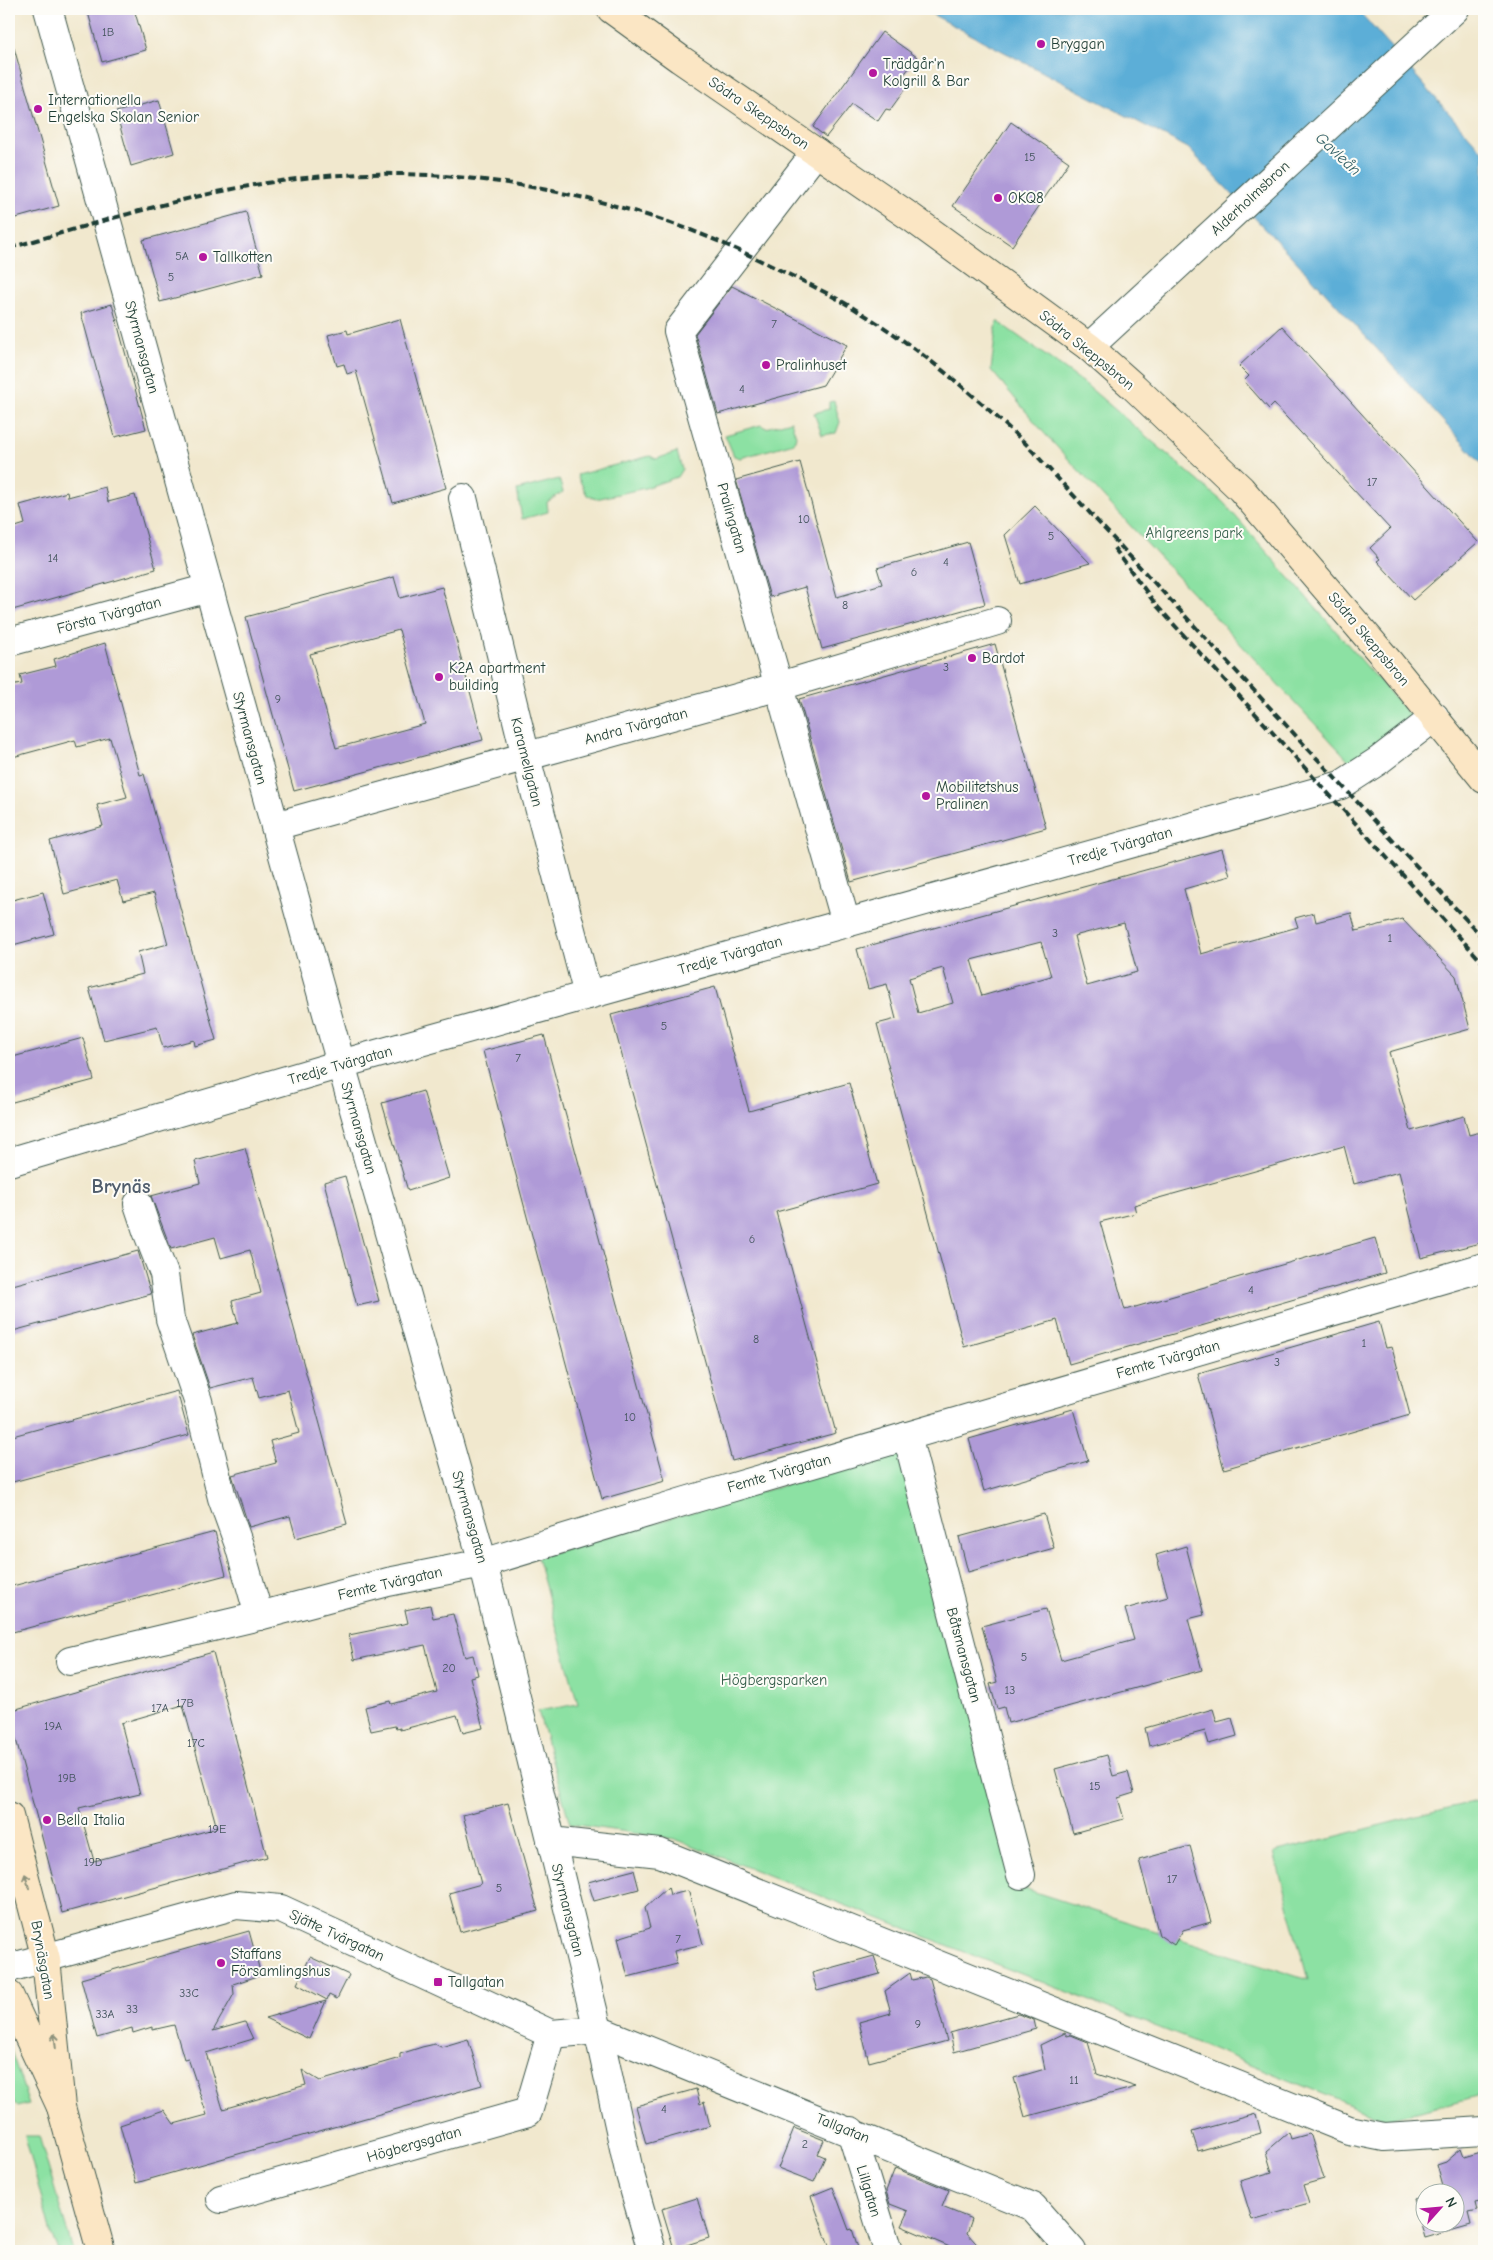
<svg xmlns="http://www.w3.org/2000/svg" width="1493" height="2260" font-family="'Comic Neue',sans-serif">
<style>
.green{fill:#8ce1a3;stroke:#568f6c}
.water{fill:#5caed7;stroke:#3e7686}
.building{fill:#af9ad7;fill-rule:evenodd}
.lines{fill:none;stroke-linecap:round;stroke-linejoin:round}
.street-casing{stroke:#3e574b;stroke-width:30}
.secondary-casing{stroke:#3e574b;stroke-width:30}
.street{stroke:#fff;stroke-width:28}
.secondary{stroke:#fbe6c4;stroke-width:28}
.rail{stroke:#1f3d34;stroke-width:4;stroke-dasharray:8 4;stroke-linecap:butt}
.oneway{stroke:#8d927c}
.poi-dot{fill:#b5179e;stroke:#fdfcf7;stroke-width:2}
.labels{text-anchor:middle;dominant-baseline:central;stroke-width:4;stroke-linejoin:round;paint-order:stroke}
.number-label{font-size:12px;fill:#43545d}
.poi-label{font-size:15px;fill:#1f3d34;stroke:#fdfcf7;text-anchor:start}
.street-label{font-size:15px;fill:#1f3d34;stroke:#fdfcf7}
.park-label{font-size:15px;fill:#355e4a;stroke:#fdfcf7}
.water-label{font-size:16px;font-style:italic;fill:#315f65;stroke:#fdfcf7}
.district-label{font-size:20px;font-weight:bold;fill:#515e6d;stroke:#fdfcf7}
</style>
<rect width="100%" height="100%" fill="#fdfcf7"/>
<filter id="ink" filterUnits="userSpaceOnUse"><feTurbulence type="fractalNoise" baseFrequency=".02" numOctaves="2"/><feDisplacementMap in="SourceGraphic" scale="10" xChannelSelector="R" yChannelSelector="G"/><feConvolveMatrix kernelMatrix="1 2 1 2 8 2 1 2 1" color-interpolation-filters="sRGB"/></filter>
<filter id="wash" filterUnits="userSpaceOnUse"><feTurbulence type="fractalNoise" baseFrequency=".0096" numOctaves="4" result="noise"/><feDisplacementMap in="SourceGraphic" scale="20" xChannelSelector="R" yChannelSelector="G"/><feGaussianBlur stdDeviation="1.12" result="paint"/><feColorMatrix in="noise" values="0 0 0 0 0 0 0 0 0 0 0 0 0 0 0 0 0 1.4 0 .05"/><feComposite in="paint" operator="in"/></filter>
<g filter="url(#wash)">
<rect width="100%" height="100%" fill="#f1e8ce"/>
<!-- green -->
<g class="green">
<path d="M 997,321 L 1084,383 L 1223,502 L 1413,719 L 1355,767 L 1044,433 L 991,370 Z"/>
<path d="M 834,401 L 840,422 L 836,433 L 822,435 L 814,413 L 829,409 L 829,402 Z"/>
<path d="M 791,421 L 796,436 L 794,443 L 740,458 L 734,456 L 725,435 L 761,425 L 766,428 Z"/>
<path d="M 677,452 L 682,469 L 677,477 L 645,488 L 596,499 L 587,495 L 577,475 L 650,456 L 656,459 Z"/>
<path d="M 559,479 L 563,492 L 547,502 L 548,512 L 522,519 L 517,490 Z"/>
<path d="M 905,1450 L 1016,1886 L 1308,1980 L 1274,1852 L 1484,1799 L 1484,2094 L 1387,2120 L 1193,2041 L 675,1839 L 570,1824 L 538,1711 L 578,1704 L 537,1557 Z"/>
<path d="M 9,2045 L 29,2104 L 18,2107 C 5,2097 9,2060 9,2045 Z"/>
<path d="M 25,2136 L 39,2136 L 73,2251 L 59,2251 L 51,2234 Z"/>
</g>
<!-- water -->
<path class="water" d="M 922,9 L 1357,9 L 1484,153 L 1484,466 L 1312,278 L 1188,148 Z"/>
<g id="blocks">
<!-- building -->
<g class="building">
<path d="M 87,9 L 134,9 L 146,50 L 102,62 Z"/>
<path d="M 882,32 L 917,57 L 901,79 L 908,85 L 890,110 L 886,109 L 878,121 L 852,104 L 826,137 L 813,127 Z"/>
<path d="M 14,48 L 59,206 L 9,220 L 9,49 Z"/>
<path d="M 159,100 L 174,153 L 131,166 L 116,112 Z"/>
<path d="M 1011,122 L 1069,162 L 1012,246 L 953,206 Z"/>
<path d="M 246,212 L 263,274 L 160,302 L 143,240 Z"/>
<path d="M 732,286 L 847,345 L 823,385 L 718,414 L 695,334 Z"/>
<path d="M 112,304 L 146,429 L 115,437 L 81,313 Z"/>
<path d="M 400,319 L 446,488 L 393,503 L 356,371 L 347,374 L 344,364 L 337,366 L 328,335 L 347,330 L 348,334 Z"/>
<path d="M 1282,326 L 1478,542 L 1413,600 L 1377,561 L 1380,559 L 1370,548 L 1390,529 L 1274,404 L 1269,409 L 1244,381 L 1249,376 L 1239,366 Z"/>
<path d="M 800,462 L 837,597 L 882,584 L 877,568 L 968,542 L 985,604 L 822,649 L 805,587 L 770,597 L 736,480 Z"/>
<path d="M 105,487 L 108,502 L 135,495 L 156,569 L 9,611 L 9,529 L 25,524 L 20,505 L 67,492 L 68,497 Z"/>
<path d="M 1035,506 L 1090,563 L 1020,584 L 1005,535 Z"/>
<path d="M 394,577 L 400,598 L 442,587 L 483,740 L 294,791 L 246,617 ZM 399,630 L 425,724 L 336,748 L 310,654 Z"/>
<path d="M 105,643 L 140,775 L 144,774 L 216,1040 L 195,1046 L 194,1040 L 163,1048 L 157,1027 L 104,1040 L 89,988 L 143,974 L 138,952 L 168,944 L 154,893 L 123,901 L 117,880 L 64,894 L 50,841 L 103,826 L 97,805 L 127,797 L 110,738 L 77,747 L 75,740 L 9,758 L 9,686 L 22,684 L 20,675 L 56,666 L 54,659 Z"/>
<path d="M 995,644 L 1046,828 L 851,882 L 799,699 Z"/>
<path d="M 1222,849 L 1230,876 L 1184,889 L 1201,954 L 1298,927 L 1295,918 L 1314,913 L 1316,922 L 1351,913 L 1356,931 L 1402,919 L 1456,976 L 1470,1029 L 1389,1052 L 1411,1131 L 1464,1116 L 1469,1135 L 1484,1131 L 1484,1242 L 1421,1258 L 1399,1172 L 1354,1184 L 1344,1146 L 1134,1205 L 1136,1213 L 1100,1222 L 1125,1310 L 1375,1238 L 1385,1273 L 1069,1364 L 1057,1320 L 964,1347 L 877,1024 L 896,1019 L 887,984 L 868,989 L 857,949 ZM 1124,923 L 1137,972 L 1087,986 L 1074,936 ZM 1041,942 L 1051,976 L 982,996 L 971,960 ZM 943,968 L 953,1003 L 918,1013 L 909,978 Z"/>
<path d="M 43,892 L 54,934 L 9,946 L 9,901 Z"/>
<path d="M 715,987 L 749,1111 L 849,1083 L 877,1184 L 776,1212 L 836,1433 L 732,1461 L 611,1015 Z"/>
<path d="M 544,1035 L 665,1481 L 602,1499 L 483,1051 Z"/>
<path d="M 83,1038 L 94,1080 L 9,1103 L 9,1058 Z"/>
<path d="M 423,1091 L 449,1178 L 408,1191 L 382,1103 Z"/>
<path d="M 245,1148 L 347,1524 L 296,1538 L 290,1516 L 249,1527 L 232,1475 L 276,1463 L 270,1441 L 299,1433 L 288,1390 L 259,1398 L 253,1377 L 210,1388 L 192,1335 L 238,1323 L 232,1301 L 261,1293 L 250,1250 L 221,1258 L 215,1237 L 171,1249 L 151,1196 L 200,1183 L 195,1161 Z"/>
<path d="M 345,1176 L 379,1301 L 357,1306 L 324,1182 Z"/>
<path d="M 138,1251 L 151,1294 L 9,1332 L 9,1286 Z"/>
<path d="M 1379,1322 L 1386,1348 L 1392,1347 L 1410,1415 L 1224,1469 L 1198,1374 Z"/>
<path d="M 177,1391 L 189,1435 L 9,1483 L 9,1437 Z"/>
<path d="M 1073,1409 L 1088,1461 L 984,1491 L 969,1439 Z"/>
<path d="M 1044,1514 L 1054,1548 L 968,1572 L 959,1537 Z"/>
<path d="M 215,1532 L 226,1575 L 9,1633 L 9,1587 Z"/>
<path d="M 1186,1546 L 1204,1615 L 1188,1619 L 1202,1670 L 1008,1723 L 1004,1707 L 997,1709 L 990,1684 L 997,1682 L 982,1626 L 1046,1609 L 1061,1660 L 1134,1640 L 1125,1609 L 1168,1597 L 1156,1555 Z"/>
<path d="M 430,1605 L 433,1618 L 453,1614 L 465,1657 L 473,1655 L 478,1675 L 470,1677 L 483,1728 L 463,1733 L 457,1715 L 400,1730 L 400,1728 L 396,1729 L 395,1726 L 371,1731 L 365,1707 L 390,1701 L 391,1704 L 437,1692 L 425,1645 L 354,1660 L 349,1635 L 408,1623 L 405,1610 Z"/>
<path d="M 213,1652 L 267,1857 L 62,1913 L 12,1724 L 16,1723 L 13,1710 ZM 183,1705 L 217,1828 L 94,1861 L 79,1808 L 140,1794 L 121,1723 Z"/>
<path d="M 1213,1709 L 1217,1722 L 1232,1718 L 1237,1736 L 1209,1744 L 1205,1731 L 1149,1746 L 1145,1728 Z"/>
<path d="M 1107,1755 L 1113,1776 L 1128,1772 L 1134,1793 L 1118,1798 L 1124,1819 L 1073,1833 L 1055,1769 Z"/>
<path d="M 508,1803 L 538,1911 L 460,1932 L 449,1893 L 481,1884 L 463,1815 Z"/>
<path d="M 1190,1846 L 1211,1922 L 1183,1930 L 1174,1945 L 1159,1935 L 1139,1860 Z"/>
<path d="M 634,1870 L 639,1889 L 594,1901 L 588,1882 Z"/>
<path d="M 668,1887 L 670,1895 L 688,1891 L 689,1893 L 703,1944 L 674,1951 L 677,1964 L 628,1977 L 618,1938 L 650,1928 L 645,1908 Z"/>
<path d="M 249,1931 L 261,1975 L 233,1984 L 234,1994 L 213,2031 L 245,2022 L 253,2039 L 206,2053 L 223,2109 L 306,2085 L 302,2070 L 320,2081 L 400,2058 L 400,2054 L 422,2047 L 435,2044 L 441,2047 L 468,2039 L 482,2085 L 136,2183 L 120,2125 L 164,2110 L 174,2124 L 207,2115 L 188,2058 L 184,2059 L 174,2025 L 152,2030 L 152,2027 L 133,2033 L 132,2028 L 97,2038 L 81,1979 Z"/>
<path d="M 874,1956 L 880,1974 L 817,1991 L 812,1973 Z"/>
<path d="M 310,1957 L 349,1975 L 337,1999 L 329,1995 L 327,2000 L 297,1984 Z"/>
<path d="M 910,1973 L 912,1980 L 926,1977 L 930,1979 L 947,2041 L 869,2062 L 859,2022 L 891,2013 L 885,1991 Z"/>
<path d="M 326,2001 L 309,2039 L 265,2018 Z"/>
<path d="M 1018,2014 L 1034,2020 L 1036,2029 L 954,2052 L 950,2033 Z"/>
<path d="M 1065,2033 L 1067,2036 L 1071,2035 L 1088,2042 L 1097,2074 L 1136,2087 L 1025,2117 L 1014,2078 L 1045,2069 L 1040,2045 Z"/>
<path d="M 696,2089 L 700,2104 L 704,2102 L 710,2126 L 646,2144 L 636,2106 Z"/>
<path d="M 1256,2114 L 1261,2133 L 1198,2151 L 1192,2132 Z"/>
<path d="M 794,2128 L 824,2140 L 818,2154 L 825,2157 L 814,2182 L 778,2168 Z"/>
<path d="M 1289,2132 L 1291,2139 L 1309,2134 L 1311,2136 L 1324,2179 L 1303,2185 L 1309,2204 L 1252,2220 L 1240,2181 L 1272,2172 L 1266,2152 Z"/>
<path d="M 1461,2149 L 1464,2157 L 1481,2152 L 1484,2162 L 1484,2201 L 1475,2203 L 1477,2211 L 1468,2213 L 1471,2225 L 1425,2238 L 1414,2199 L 1426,2195 L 1426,2222 L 1456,2222 L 1456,2192 L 1436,2192 L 1444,2190 L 1437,2165 L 1446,2162 Z"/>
<path d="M 895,2168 L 949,2190 L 942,2207 L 972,2219 L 967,2233 L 983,2251 L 959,2251 L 901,2226 L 908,2211 L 890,2204 L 886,2191 Z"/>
<path d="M 833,2187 L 849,2230 L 852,2229 L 859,2251 L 831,2251 L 811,2196 Z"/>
<path d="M 697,2198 L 709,2238 L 674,2249 L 662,2209 Z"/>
</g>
</g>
</g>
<g filter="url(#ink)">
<use href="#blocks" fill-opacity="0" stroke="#3e574b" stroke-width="1"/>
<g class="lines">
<!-- street casing -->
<g class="street-casing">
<g id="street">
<path d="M 48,9 L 341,1064 L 483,1563 L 598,2030 L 629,2171 L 652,2251"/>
<path d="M 816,152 L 678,331 L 846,923"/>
<path d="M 1089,347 L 1455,9"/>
<path d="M 463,498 L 526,757 L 588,995"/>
<path d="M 9,642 L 209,588"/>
<path d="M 275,826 L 780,686 L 997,621"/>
<path d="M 9,1162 L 341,1064 L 1341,785 L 1378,761 L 1435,717"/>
<path d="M 138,1204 L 147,1231 L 164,1274 L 170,1319 L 198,1401 L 222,1498 L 239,1545 L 259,1616"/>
<path d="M 907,1436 L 1021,1875"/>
<path d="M 70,1661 L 259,1616 L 388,1582 L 483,1563 L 686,1501 L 1484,1267"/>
<path d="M 551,1841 L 660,1853 L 1349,2130 L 1384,2137 L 1484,2131"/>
<path d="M 9,1968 L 236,1905 L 281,1909 L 551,2034 L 598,2030 L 1033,2207 L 1072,2251"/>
<path d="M 851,2131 L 888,2251"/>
<path d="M 221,2199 L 528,2112 L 551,2034"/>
</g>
</g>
<!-- secondary casing -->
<g class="secondary-casing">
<g id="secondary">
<path d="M 611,9 L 680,59 L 912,218 L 1089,347 L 1134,387 L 1241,489 L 1389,662 L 1484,779"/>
<path d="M 9,1816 L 46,1959 L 61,2107"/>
<path d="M 9,1995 L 61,2107 L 101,2251"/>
</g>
</g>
<!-- street -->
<use href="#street" class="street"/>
<!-- secondary -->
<use href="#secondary" class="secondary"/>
<!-- rail -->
<g class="rail">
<path d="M 9,248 C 118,217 228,181 342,175 C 452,169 564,187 668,222 C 707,235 743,252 780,270 C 806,283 833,295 858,311 C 920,348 974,395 1026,444 L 1484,939"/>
<path d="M 1114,548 L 1157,606 L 1484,964"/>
</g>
</g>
<!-- one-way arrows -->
<defs><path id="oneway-shaft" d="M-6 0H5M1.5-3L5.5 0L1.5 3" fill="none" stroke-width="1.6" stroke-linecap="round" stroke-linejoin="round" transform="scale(1.25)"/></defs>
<g class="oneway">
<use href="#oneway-shaft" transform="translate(27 1881) rotate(-106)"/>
<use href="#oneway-shaft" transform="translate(55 2041) rotate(-96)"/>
</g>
</g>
<!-- markers -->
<g class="poi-dot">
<circle cx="1041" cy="44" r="5"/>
<circle cx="873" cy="73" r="5"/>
<circle cx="38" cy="109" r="5"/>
<circle cx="998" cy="198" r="5"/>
<circle cx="203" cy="257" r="5"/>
<circle cx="766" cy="365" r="5"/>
<circle cx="972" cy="658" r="5"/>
<circle cx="439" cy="677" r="5"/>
<circle cx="926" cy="796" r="5"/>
<circle cx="47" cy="1820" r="5"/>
<circle cx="221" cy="1963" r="5"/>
<rect x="433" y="1977" width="10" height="10" rx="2.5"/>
</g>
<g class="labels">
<!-- number labels -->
<g class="number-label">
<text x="108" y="32">1B</text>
<text x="1030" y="157">15</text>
<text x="182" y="256">5A</text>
<text x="171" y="277">5</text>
<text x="774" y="324">7</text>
<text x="742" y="389">4</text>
<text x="1372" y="482">17</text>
<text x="804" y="519">10</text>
<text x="1051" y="536">5</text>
<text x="53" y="558">14</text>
<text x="946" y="562">4</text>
<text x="914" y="572">6</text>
<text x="845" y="605">8</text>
<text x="946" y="667">3</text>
<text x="278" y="699">9</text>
<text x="1055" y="933">3</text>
<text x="1390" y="938">1</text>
<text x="664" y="1026">5</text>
<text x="518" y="1058">7</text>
<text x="752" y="1239">6</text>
<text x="1251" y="1290">4</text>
<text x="756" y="1339">8</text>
<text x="1364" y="1343">1</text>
<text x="1277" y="1362">3</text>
<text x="630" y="1417">10</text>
<text x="1024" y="1657">5</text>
<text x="449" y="1668">20</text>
<text x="1010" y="1690">13</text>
<text x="185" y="1703">17B</text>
<text x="160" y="1708">17A</text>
<text x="53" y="1726">19A</text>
<text x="196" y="1743">17C</text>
<text x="67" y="1778">19B</text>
<text x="1095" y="1786">15</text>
<text x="217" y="1829">19E</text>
<text x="93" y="1862">19D</text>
<text x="1172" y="1879">17</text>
<text x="499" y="1888">5</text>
<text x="678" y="1939">7</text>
<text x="189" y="1993">33C</text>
<text x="132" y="2009">33</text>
<text x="105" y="2014">33A</text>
<text x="918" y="2024">9</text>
<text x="1074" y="2080">11</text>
<text x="664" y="2109">4</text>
<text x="805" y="2144">2</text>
</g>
<!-- poi labels -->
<g class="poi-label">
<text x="1051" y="44">Bryggan</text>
<text x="883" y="64">Trädgår'n<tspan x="883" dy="17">Kolgrill &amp; Bar</tspan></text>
<text x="48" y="100">Internationella<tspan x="48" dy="17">Engelska Skolan Senior</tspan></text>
<text x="1008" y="198">OKQ8</text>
<text x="213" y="257">Tallkotten</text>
<text x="776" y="365">Pralinhuset</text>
<text x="982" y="658">Bardot</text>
<text x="449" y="668">K2A apartment<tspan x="449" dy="17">building</tspan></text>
<text x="936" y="787">Mobilitetshus<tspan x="936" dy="17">Pralinen</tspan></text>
<text x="57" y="1820">Bella Italia</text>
<text x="231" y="1954">Staffans<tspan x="231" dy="17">Församlingshus</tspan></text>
<text x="448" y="1982">Tallgatan</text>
</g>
<!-- street labels -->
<g class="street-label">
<text transform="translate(759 113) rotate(34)">Södra Skeppsbron</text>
<text transform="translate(1250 198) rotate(-43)">Alderholmsbron</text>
<text transform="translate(142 347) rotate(75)">Styrmansgatan</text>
<text transform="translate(1087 350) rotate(39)">Södra Skeppsbron</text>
<text transform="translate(732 518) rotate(74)">Pralingatan</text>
<text transform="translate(109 615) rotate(-15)">Första Tvärgatan</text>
<text transform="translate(1369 639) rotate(50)">Södra Skeppsbron</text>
<text transform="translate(636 726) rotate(-15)">Andra Tvärgatan</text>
<text transform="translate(250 738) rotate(75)">Styrmansgatan</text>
<text transform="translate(527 762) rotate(76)">Karamellgatan</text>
<text transform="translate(1120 846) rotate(-16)">Tredje Tvärgatan</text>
<text transform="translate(730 955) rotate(-16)">Tredje Tvärgatan</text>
<text transform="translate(340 1065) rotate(-16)">Tredje Tvärgatan</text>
<text transform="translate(359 1128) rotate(74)">Styrmansgatan</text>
<text transform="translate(1168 1359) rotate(-16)">Femte Tvärgatan</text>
<text transform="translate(779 1473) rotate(-16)">Femte Tvärgatan</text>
<text transform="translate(470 1517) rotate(74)">Styrmansgatan</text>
<text transform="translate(390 1583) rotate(-13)">Femte Tvärgatan</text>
<text transform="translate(964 1655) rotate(75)">Båtsmansgatan</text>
<text transform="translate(568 1910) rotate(76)">Styrmansgatan</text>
<text transform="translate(337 1935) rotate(25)">Sjätte Tvärgatan</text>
<text transform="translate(43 1960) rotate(80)">Brynäsgatan</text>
<text transform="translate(843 2128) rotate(22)">Tallgatan</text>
<text transform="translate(414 2144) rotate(-16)">Högbergsgatan</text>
<text transform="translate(869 2191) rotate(73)">Lillgatan</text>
</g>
<!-- park labels -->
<g class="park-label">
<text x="1194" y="533">Ahlgreens park</text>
<text x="774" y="1680">Högbergsparken</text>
</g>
<!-- water labels -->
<g class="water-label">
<text transform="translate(1338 154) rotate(43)">Gavleån</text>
</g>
<!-- district labels -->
<g class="district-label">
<text x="121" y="1186">Brynäs</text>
</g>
</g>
<!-- margin -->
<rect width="1493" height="2260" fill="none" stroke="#fdfcf7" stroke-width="30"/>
<!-- north arrow -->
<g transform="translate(1440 2208) rotate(63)"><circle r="24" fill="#fdfcf7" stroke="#a4b0a9"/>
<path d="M0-4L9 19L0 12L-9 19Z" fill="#b5179e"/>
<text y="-8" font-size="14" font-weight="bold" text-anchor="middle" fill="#1f3d34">N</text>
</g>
</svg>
